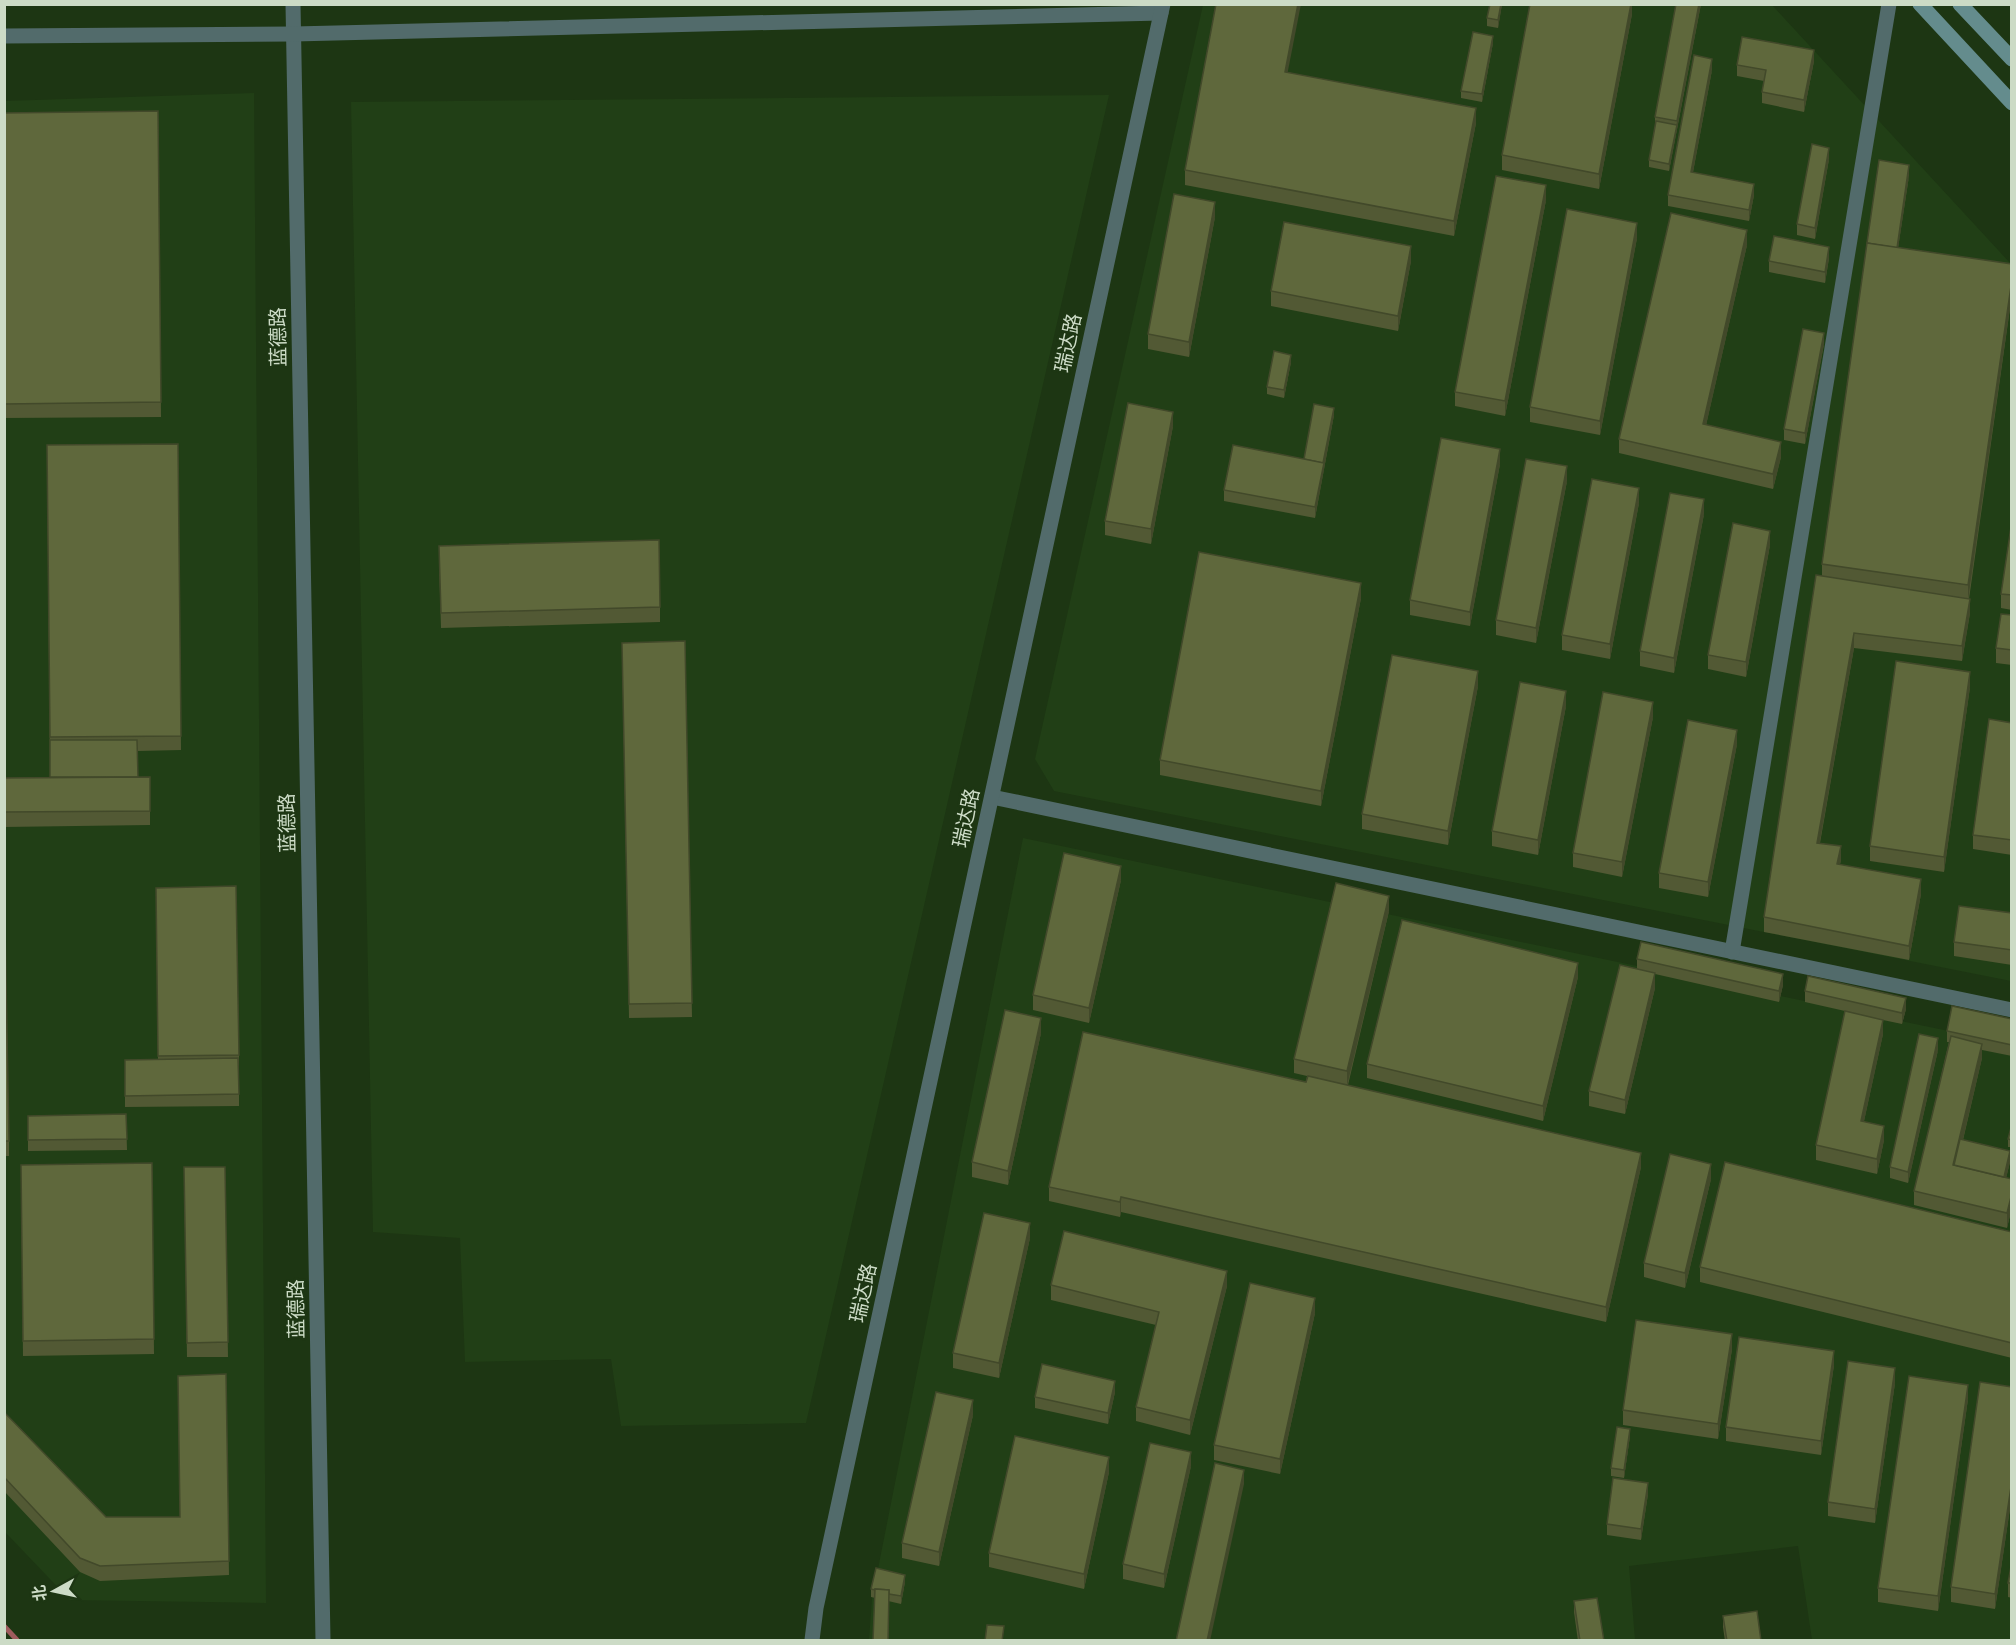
<svg xmlns="http://www.w3.org/2000/svg" width="2016" height="1645" font-family="Rubik,'Noto Sans SC',sans-serif">
<style>
.built{fill:#213f16}
.lines{fill:none;stroke-linecap:round;stroke-linejoin:round}
.stream{stroke:#9e5b5d;stroke-width:5}
.minor{stroke:#526b6b;stroke-width:15}
.tertiary{stroke:#526b6b;stroke-width:15}
.secondary{stroke:#648c8d;stroke-width:15}
.wall{fill:#525934}
.shaded-wall{fill:#42492a}
.building{fill:#5f683c;stroke:#42492a;stroke-width:1.5}
.labels{text-anchor:middle;dominant-baseline:central;stroke-width:5;stroke-linejoin:round;paint-order:stroke}
.street-label{font-size:20px;fill:#ccdbc6;stroke:#1d3613}
</style>
<rect width="100%" height="100%" fill="#1d3613"/>
<!-- built -->
<g class="built">
<path d="M 1203,5 L 1772,5 L 2011,264 L 2011,981 L 1054,791 L 1035,759 Z"/>
<path d="M 254,93 L 266,1603 L 70,1600 L 5,1532 L 4,101 Z"/>
<path d="M 1109,95 L 806,1423 L 621,1426 L 611,1359 L 465,1362 L 460,1238 L 373,1232 L 351,102 Z"/>
<path d="M 1023,838 L 2011,1044 L 2011,1640 L 1812,1640 L 1798,1546 L 1629,1566 L 1635,1640 L 869,1640 L 872,1599 Z"/>
</g>
<g class="lines">
<!-- stream -->
<path class="stream" d="M 4,1626 L 17,1640"/>
<!-- minor -->
<g class="minor">
<path d="M 293,4 L 323,1640"/>
<path d="M 992,797 L 2012,1010"/>
<path d="M 1732,952 L 1889,4"/>
</g>
<!-- tertiary -->
<g class="tertiary">
<path d="M 4,36 L 294,34 L 1161,13"/>
<path d="M 812,1640 L 816,1608 L 1163,4"/>
</g>
<!-- secondary -->
<g class="secondary">
<path d="M 1920,4 L 2012,103"/>
<path d="M 1960,4 L 2012,59"/>
</g>
</g>
<!-- wall -->
<g class="wall">
<path d="M 1502,4 L 1498,28 L 1487,26 L 1487,18 Z"/>
<path d="M 1632,4 L 1632,14 L 1599,189 L 1502,170 L 1502,155 Z"/>
<path d="M 1676,4 L 1701,4 L 1669,171 L 1649,167 L 1649,160 L 1655,127 L 1655,117 Z"/>
<path d="M 1493,43 L 1482,102 L 1461,98 L 1461,91 Z"/>
<path d="M 1814,61 L 1804,112 L 1762,103 L 1762,92 L 1764,81 L 1737,76 L 1737,65 Z"/>
<path d="M 1712,70 L 1693,172 L 1754,195 L 1749,221 L 1668,206 L 1668,195 Z"/>
<path d="M 1288,72 L 1476,123 L 1454,236 L 1185,185 L 1185,170 Z"/>
<path d="M 158,111 L 161,417 L 4,418 L 4,113 Z"/>
<path d="M 1829,159 L 1815,239 L 1797,235 L 1797,224 Z"/>
<path d="M 1909,176 L 1898,248 L 2012,294 L 1969,599 L 1970,613 L 1962,661 L 1854,648 L 1820,843 L 1841,860 L 1840,864 L 1921,894 L 1909,960 L 1764,932 L 1764,917 L 1822,576 L 1822,564 Z"/>
<path d="M 1546,200 L 1505,416 L 1455,406 L 1455,392 Z"/>
<path d="M 1215,217 L 1189,357 L 1148,349 L 1148,334 Z"/>
<path d="M 1637,238 L 1600,435 L 1530,422 L 1530,407 Z"/>
<path d="M 1747,245 L 1706,425 L 1781,457 L 1773,489 L 1619,453 L 1619,439 Z"/>
<path d="M 1829,258 L 1825,283 L 1769,272 L 1769,261 Z"/>
<path d="M 1411,261 L 1398,331 L 1271,306 L 1271,291 Z"/>
<path d="M 1824,344 L 1805,444 L 1784,440 L 1784,429 Z"/>
<path d="M 1291,362 L 1284,398 L 1267,394 L 1267,387 Z"/>
<path d="M 1334,415 L 1315,518 L 1224,501 L 1224,490 L 1304,459 Z"/>
<path d="M 1173,426 L 1151,544 L 1105,535 L 1105,521 Z"/>
<path d="M 178,444 L 181,750 L 137,751 L 138,777 L 150,777 L 150,825 L 4,827 L 4,778 L 50,777 L 47,445 Z"/>
<path d="M 1500,464 L 1470,626 L 1410,615 L 1410,600 Z"/>
<path d="M 1567,481 L 1536,643 L 1496,635 L 1496,620 Z"/>
<path d="M 1639,503 L 1610,659 L 1562,650 L 1562,635 Z"/>
<path d="M 1704,514 L 1674,673 L 1640,666 L 1640,651 Z"/>
<path d="M 2012,520 L 2012,610 L 2001,608 L 2001,594 Z"/>
<path d="M 1770,545 L 1746,677 L 1708,669 L 1708,655 Z"/>
<path d="M 439,561 L 660,607 L 660,622 L 441,628 Z"/>
<path d="M 1361,598 L 1321,806 L 1160,775 L 1160,760 Z"/>
<path d="M 2012,615 L 2012,665 L 1996,663 L 1996,648 Z"/>
<path d="M 685,641 L 692,1017 L 629,1018 L 622,643 Z"/>
<path d="M 1478,686 L 1448,845 L 1362,829 L 1362,814 Z"/>
<path d="M 1970,687 L 1944,872 L 1870,861 L 1870,846 Z"/>
<path d="M 1566,706 L 1538,855 L 1492,846 L 1492,831 Z"/>
<path d="M 1653,717 L 1622,877 L 1573,867 L 1573,853 Z"/>
<path d="M 2012,723 L 2012,855 L 1973,849 L 1973,835 Z"/>
<path d="M 1737,744 L 1708,897 L 1659,888 L 1659,873 Z"/>
<path d="M 4,873 L 9,1141 L 9,1156 L 4,1156 Z"/>
<path d="M 1121,880 L 1089,1023 L 1033,1010 L 1033,995 Z"/>
<path d="M 156,888 L 239,1055 L 239,1106 L 125,1107 L 125,1060 L 158,1060 Z"/>
<path d="M 1389,911 L 1348,1085 L 1641,1167 L 1606,1322 L 1121,1212 L 1120,1217 L 1049,1201 L 1049,1187 L 1306,1082 L 1307,1076 L 1294,1073 L 1294,1059 Z"/>
<path d="M 2012,913 L 2012,965 L 1954,956 L 1954,942 Z"/>
<path d="M 1637,959 L 1783,985 L 1779,1002 L 1655,974 L 1655,988 L 1625,1114 L 1589,1106 L 1589,1091 L 1637,969 Z"/>
<path d="M 1578,977 L 1543,1121 L 1367,1078 L 1367,1064 Z"/>
<path d="M 1805,991 L 1906,1009 L 1902,1024 L 1883,1020 L 1883,1034 L 1864,1121 L 1884,1140 L 1877,1174 L 1816,1160 L 1816,1145 L 1845,1011 L 1805,1002 Z"/>
<path d="M 2012,1019 L 2012,1056 L 1982,1050 L 1982,1058 L 1963,1140 L 2010,1162 L 2006,1178 L 2012,1179 L 2012,1207 L 2007,1228 L 1914,1205 L 1914,1191 L 1949,1042 L 1947,1042 L 1947,1031 Z"/>
<path d="M 1041,1033 L 1008,1185 L 972,1177 L 972,1162 Z"/>
<path d="M 1938,1050 L 1908,1183 L 1890,1178 L 1890,1167 Z"/>
<path d="M 126,1114 L 127,1150 L 28,1151 L 28,1116 Z"/>
<path d="M 2012,1124 L 2012,1147 L 2008,1147 L 2008,1139 Z"/>
<path d="M 152,1163 L 154,1354 L 23,1356 L 21,1165 Z"/>
<path d="M 184,1167 L 225,1167 L 228,1357 L 187,1357 Z"/>
<path d="M 1711,1179 L 1685,1288 L 1644,1277 L 1644,1263 Z"/>
<path d="M 2012,1232 L 2012,1358 L 1700,1282 L 1700,1267 Z"/>
<path d="M 1030,1238 L 999,1378 L 953,1368 L 953,1353 Z"/>
<path d="M 1051,1285 L 1227,1286 L 1190,1435 L 1136,1421 L 1136,1407 L 1156,1325 L 1051,1300 Z"/>
<path d="M 1315,1313 L 1280,1474 L 1214,1460 L 1214,1445 Z"/>
<path d="M 1732,1349 L 1718,1439 L 1623,1425 L 1623,1410 Z"/>
<path d="M 1834,1365 L 1821,1455 L 1726,1441 L 1726,1427 Z"/>
<path d="M 226,1374 L 229,1575 L 100,1581 L 80,1572 L 4,1491 L 4,1412 L 106,1517 L 180,1517 Z"/>
<path d="M 1895,1383 L 1875,1523 L 1828,1516 L 1828,1502 Z"/>
<path d="M 2012,1387 L 2012,1495 L 1995,1609 L 1951,1602 L 1951,1587 Z"/>
<path d="M 1115,1392 L 1108,1424 L 1035,1408 L 1035,1397 Z"/>
<path d="M 1968,1399 L 1938,1611 L 1878,1602 L 1878,1588 Z"/>
<path d="M 973,1415 L 939,1566 L 902,1558 L 902,1543 Z"/>
<path d="M 1630,1436 L 1624,1478 L 1611,1476 L 1611,1468 Z"/>
<path d="M 1191,1466 L 1164,1588 L 1123,1579 L 1123,1564 Z"/>
<path d="M 1109,1472 L 1084,1589 L 989,1567 L 989,1553 Z"/>
<path d="M 1648,1494 L 1641,1540 L 1607,1535 L 1607,1524 Z"/>
<path d="M 2012,1561 L 2012,1598 L 2008,1597 L 2008,1583 Z"/>
<path d="M 905,1582 L 901,1604 L 871,1597 L 871,1589 Z"/>
<path d="M 1574,1601 L 1604,1641 L 1578,1641 L 1574,1612 Z"/>
<path d="M 1723,1616 L 1761,1641 L 1725,1641 L 1723,1627 Z"/>
</g>
<!-- shaded-wall -->
<g class="shaded-wall">
<path d="M 1298,4 L 1301,4 L 1285,86 L 1285,72 Z"/>
<path d="M 1501,4 L 1502,4 L 1498,28 L 1498,20 Z"/>
<path d="M 1631,4 L 1632,4 L 1632,14 L 1599,189 L 1599,174 Z"/>
<path d="M 1699,4 L 1701,4 L 1669,171 L 1669,164 Z"/>
<path d="M 1493,36 L 1493,43 L 1482,102 L 1482,94 Z"/>
<path d="M 1814,50 L 1814,61 L 1804,112 L 1804,100 Z"/>
<path d="M 1712,59 L 1712,70 L 1691,183 L 1691,172 Z"/>
<path d="M 1476,108 L 1476,123 L 1454,236 L 1454,221 Z"/>
<path d="M 1829,148 L 1829,159 L 1815,239 L 1815,228 Z"/>
<path d="M 1909,165 L 1909,176 L 1896,262 L 1896,251 Z"/>
<path d="M 1754,184 L 1754,195 L 1749,221 L 1749,210 Z"/>
<path d="M 1546,185 L 1546,200 L 1505,416 L 1505,401 Z"/>
<path d="M 1215,202 L 1215,217 L 1189,357 L 1189,342 Z"/>
<path d="M 1637,223 L 1637,238 L 1600,435 L 1600,421 Z"/>
<path d="M 1747,230 L 1747,245 L 1703,439 L 1703,424 Z"/>
<path d="M 1411,246 L 1411,261 L 1398,331 L 1398,316 Z"/>
<path d="M 1829,247 L 1829,258 L 1825,283 L 1825,272 Z"/>
<path d="M 2012,279 L 2012,294 L 1968,600 L 1968,585 Z"/>
<path d="M 1824,333 L 1824,344 L 1805,444 L 1805,433 Z"/>
<path d="M 1291,355 L 1291,362 L 1284,398 L 1284,390 Z"/>
<path d="M 1334,408 L 1334,415 L 1315,518 L 1315,507 Z"/>
<path d="M 1173,412 L 1173,426 L 1151,544 L 1151,529 Z"/>
<path d="M 1781,442 L 1781,457 L 1773,489 L 1773,474 Z"/>
<path d="M 1500,449 L 1500,464 L 1470,626 L 1470,612 Z"/>
<path d="M 1567,466 L 1567,481 L 1536,643 L 1536,628 Z"/>
<path d="M 1639,488 L 1639,503 L 1610,659 L 1610,644 Z"/>
<path d="M 1704,499 L 1704,514 L 1674,673 L 1674,658 Z"/>
<path d="M 1770,531 L 1770,545 L 1746,677 L 1746,662 Z"/>
<path d="M 1361,583 L 1361,598 L 1321,806 L 1321,791 Z"/>
<path d="M 1970,599 L 1970,613 L 1962,661 L 1962,646 Z"/>
<path d="M 1854,633 L 1854,648 L 1817,858 L 1817,843 Z"/>
<path d="M 1478,671 L 1478,686 L 1448,845 L 1448,831 Z"/>
<path d="M 1970,672 L 1970,687 L 1944,872 L 1944,857 Z"/>
<path d="M 1566,691 L 1566,706 L 1538,855 L 1538,840 Z"/>
<path d="M 1653,702 L 1653,717 L 1622,877 L 1622,862 Z"/>
<path d="M 1737,730 L 1737,744 L 1708,897 L 1708,882 Z"/>
<path d="M 1841,846 L 1841,860 L 1837,878 L 1837,864 Z"/>
<path d="M 1121,866 L 1121,880 L 1089,1023 L 1089,1008 Z"/>
<path d="M 1921,879 L 1921,894 L 1909,960 L 1909,946 Z"/>
<path d="M 1389,896 L 1389,911 L 1347,1086 L 1347,1071 Z"/>
<path d="M 1578,963 L 1578,977 L 1543,1121 L 1543,1106 Z"/>
<path d="M 1655,973 L 1655,988 L 1625,1114 L 1625,1100 Z"/>
<path d="M 1783,974 L 1783,985 L 1779,1002 L 1779,991 Z"/>
<path d="M 1906,998 L 1906,1009 L 1902,1024 L 1902,1013 Z"/>
<path d="M 1041,1018 L 1041,1033 L 1008,1185 L 1008,1171 Z"/>
<path d="M 1883,1020 L 1883,1034 L 1861,1135 L 1861,1121 Z"/>
<path d="M 1938,1038 L 1938,1050 L 1908,1183 L 1908,1172 Z"/>
<path d="M 1982,1044 L 1982,1058 L 1956,1169 L 1953,1165 Z"/>
<path d="M 1884,1126 L 1884,1140 L 1877,1174 L 1877,1159 Z"/>
<path d="M 2010,1151 L 2010,1162 L 2003,1191 L 2003,1180 Z"/>
<path d="M 1641,1153 L 1641,1167 L 1606,1322 L 1606,1307 Z"/>
<path d="M 1711,1164 L 1711,1179 L 1685,1288 L 1685,1273 Z"/>
<path d="M 2012,1193 L 2012,1207 L 2007,1228 L 2007,1213 Z"/>
<path d="M 1121,1197 L 1121,1212 L 1120,1217 L 1120,1202 Z"/>
<path d="M 1030,1223 L 1030,1238 L 999,1378 L 999,1363 Z"/>
<path d="M 1227,1271 L 1227,1286 L 1190,1435 L 1190,1420 Z"/>
<path d="M 1315,1298 L 1315,1313 L 1280,1474 L 1280,1459 Z"/>
<path d="M 1732,1334 L 1732,1349 L 1718,1439 L 1718,1424 Z"/>
<path d="M 1834,1351 L 1834,1365 L 1821,1455 L 1821,1441 Z"/>
<path d="M 1895,1368 L 1895,1383 L 1875,1523 L 1875,1509 Z"/>
<path d="M 1115,1381 L 1115,1392 L 1108,1424 L 1108,1413 Z"/>
<path d="M 1968,1385 L 1968,1399 L 1938,1611 L 1938,1596 Z"/>
<path d="M 973,1400 L 973,1415 L 939,1566 L 939,1552 Z"/>
<path d="M 1630,1429 L 1630,1436 L 1624,1478 L 1624,1470 Z"/>
<path d="M 1191,1452 L 1191,1466 L 1164,1588 L 1164,1574 Z"/>
<path d="M 1109,1457 L 1109,1472 L 1084,1589 L 1084,1574 Z"/>
<path d="M 1244,1470 L 1244,1484 L 1210,1641 L 1207,1641 Z"/>
<path d="M 2012,1480 L 2012,1495 L 1995,1609 L 1995,1594 Z"/>
<path d="M 1648,1483 L 1648,1494 L 1641,1540 L 1641,1529 Z"/>
<path d="M 905,1575 L 905,1582 L 901,1604 L 901,1596 Z"/>
</g>
<!-- building -->
<g class="building">
<path d="M 1216,4 L 1298,4 L 1285,72 L 1476,108 L 1454,221 L 1185,170 Z"/>
<path d="M 1490,4 L 1501,4 L 1498,20 L 1487,18 Z"/>
<path d="M 1530,4 L 1631,4 L 1599,174 L 1502,155 Z"/>
<path d="M 1676,4 L 1699,4 L 1677,121 L 1655,117 Z"/>
<path d="M 1473,32 L 1493,36 L 1482,94 L 1461,91 Z"/>
<path d="M 1742,37 L 1814,50 L 1804,100 L 1762,92 L 1766,70 L 1737,65 Z"/>
<path d="M 1694,55 L 1712,59 L 1691,172 L 1754,184 L 1749,210 L 1668,195 Z"/>
<path d="M 158,111 L 161,402 L 4,404 L 4,113 Z"/>
<path d="M 1656,121 L 1677,125 L 1669,164 L 1649,160 Z"/>
<path d="M 1812,144 L 1829,148 L 1815,228 L 1797,224 Z"/>
<path d="M 1879,160 L 1909,165 L 1897,248 L 1867,243 Z"/>
<path d="M 1496,176 L 1546,185 L 1505,401 L 1455,392 Z"/>
<path d="M 1174,194 L 1215,202 L 1189,342 L 1148,334 Z"/>
<path d="M 1567,209 L 1637,223 L 1600,421 L 1530,407 Z"/>
<path d="M 1671,213 L 1747,230 L 1703,424 L 1781,442 L 1773,474 L 1619,439 Z"/>
<path d="M 1284,222 L 1411,246 L 1398,316 L 1271,291 Z"/>
<path d="M 1774,236 L 1829,247 L 1825,272 L 1769,261 Z"/>
<path d="M 1867,243 L 2012,264 L 2012,279 L 1968,585 L 1822,564 Z"/>
<path d="M 1803,329 L 1824,333 L 1805,433 L 1784,429 Z"/>
<path d="M 1274,351 L 1291,355 L 1284,390 L 1267,387 Z"/>
<path d="M 1128,403 L 1173,412 L 1151,529 L 1105,521 Z"/>
<path d="M 1314,404 L 1334,408 L 1323,463 L 1304,459 Z"/>
<path d="M 1441,438 L 1500,449 L 1470,612 L 1410,600 Z"/>
<path d="M 178,444 L 181,736 L 50,737 L 47,445 Z"/>
<path d="M 1233,445 L 1324,463 L 1315,507 L 1224,490 Z"/>
<path d="M 1526,459 L 1567,466 L 1536,628 L 1496,620 Z"/>
<path d="M 1592,479 L 1639,488 L 1610,644 L 1562,635 Z"/>
<path d="M 1670,493 L 1704,499 L 1674,658 L 1640,651 Z"/>
<path d="M 2012,520 L 2012,595 L 2001,594 Z"/>
<path d="M 1733,523 L 1770,531 L 1746,662 L 1708,655 Z"/>
<path d="M 659,540 L 660,607 L 441,613 L 439,546 Z"/>
<path d="M 1199,552 L 1361,583 L 1321,791 L 1160,760 Z"/>
<path d="M 1816,575 L 1970,599 L 1962,646 L 1854,633 L 1817,843 L 1841,846 L 1837,864 L 1921,879 L 1909,946 L 1764,917 Z"/>
<path d="M 2001,614 L 2012,615 L 2012,650 L 1996,648 Z"/>
<path d="M 685,641 L 692,1003 L 629,1004 L 622,643 Z"/>
<path d="M 1392,655 L 1478,671 L 1448,831 L 1362,814 Z"/>
<path d="M 1896,661 L 1970,672 L 1944,857 L 1870,846 Z"/>
<path d="M 1520,682 L 1566,691 L 1538,840 L 1492,831 Z"/>
<path d="M 1603,692 L 1653,702 L 1622,862 L 1573,853 Z"/>
<path d="M 1989,719 L 2012,723 L 2012,840 L 1973,835 Z"/>
<path d="M 1688,720 L 1737,730 L 1708,882 L 1659,873 Z"/>
<path d="M 50,740 L 137,740 L 138,777 L 50,777 Z"/>
<path d="M 150,777 L 150,811 L 4,812 L 4,778 Z"/>
<path d="M 1064,853 L 1121,866 L 1089,1008 L 1033,995 Z"/>
<path d="M 4,873 L 9,1141 L 4,1141 Z"/>
<path d="M 1336,883 L 1389,896 L 1347,1071 L 1294,1059 Z"/>
<path d="M 236,886 L 239,1055 L 158,1056 L 156,888 Z"/>
<path d="M 1959,906 L 2012,913 L 2012,950 L 1954,942 Z"/>
<path d="M 1402,920 L 1578,963 L 1543,1106 L 1367,1064 Z"/>
<path d="M 1641,942 L 1783,974 L 1779,991 L 1637,959 Z"/>
<path d="M 1620,965 L 1655,973 L 1625,1100 L 1589,1091 Z"/>
<path d="M 1808,976 L 1906,998 L 1902,1013 L 1805,991 Z"/>
<path d="M 1952,1006 L 2012,1019 L 2012,1045 L 1947,1031 Z"/>
<path d="M 1005,1010 L 1041,1018 L 1008,1171 L 972,1162 Z"/>
<path d="M 1845,1011 L 1883,1020 L 1861,1121 L 1884,1126 L 1877,1159 L 1816,1145 Z"/>
<path d="M 1083,1032 L 1306,1082 L 1308,1076 L 1641,1153 L 1606,1307 L 1121,1197 L 1120,1202 L 1049,1187 Z"/>
<path d="M 1919,1034 L 1938,1038 L 1908,1172 L 1890,1167 Z"/>
<path d="M 1951,1036 L 1982,1044 L 1953,1165 L 2012,1179 L 2012,1193 L 2007,1213 L 1914,1191 Z"/>
<path d="M 238,1058 L 239,1094 L 125,1096 L 125,1060 Z"/>
<path d="M 126,1114 L 127,1139 L 28,1140 L 28,1116 Z"/>
<path d="M 2012,1124 L 2012,1140 L 2008,1139 Z"/>
<path d="M 1960,1139 L 2010,1151 L 2004,1177 L 1954,1165 Z"/>
<path d="M 1670,1154 L 1711,1164 L 1685,1273 L 1644,1263 Z"/>
<path d="M 1725,1162 L 2012,1232 L 2012,1343 L 1700,1267 Z"/>
<path d="M 152,1163 L 154,1339 L 23,1341 L 21,1165 Z"/>
<path d="M 184,1167 L 225,1167 L 228,1342 L 187,1343 Z"/>
<path d="M 984,1213 L 1030,1223 L 999,1363 L 953,1353 Z"/>
<path d="M 1064,1231 L 1227,1271 L 1190,1420 L 1136,1407 L 1159,1312 L 1051,1285 Z"/>
<path d="M 1250,1283 L 1315,1298 L 1280,1459 L 1214,1445 Z"/>
<path d="M 1636,1320 L 1732,1334 L 1718,1424 L 1623,1410 Z"/>
<path d="M 1739,1337 L 1834,1351 L 1821,1441 L 1726,1427 Z"/>
<path d="M 1848,1361 L 1895,1368 L 1875,1509 L 1828,1502 Z"/>
<path d="M 1042,1364 L 1115,1381 L 1108,1413 L 1035,1397 Z"/>
<path d="M 226,1374 L 229,1561 L 100,1566 L 80,1558 L 4,1477 L 4,1412 L 106,1517 L 180,1517 L 178,1376 Z"/>
<path d="M 1909,1376 L 1968,1385 L 1938,1596 L 1878,1588 Z"/>
<path d="M 1980,1382 L 2012,1387 L 2012,1480 L 1995,1594 L 1951,1587 Z"/>
<path d="M 936,1392 L 973,1400 L 939,1552 L 902,1543 Z"/>
<path d="M 1617,1427 L 1630,1429 L 1624,1470 L 1611,1468 Z"/>
<path d="M 1015,1436 L 1109,1457 L 1084,1574 L 989,1553 Z"/>
<path d="M 1150,1443 L 1191,1452 L 1164,1574 L 1123,1564 Z"/>
<path d="M 1215,1463 L 1244,1470 L 1207,1641 L 1176,1641 Z"/>
<path d="M 1613,1478 L 1648,1483 L 1641,1529 L 1607,1524 Z"/>
<path d="M 2012,1561 L 2012,1583 L 2008,1583 Z"/>
<path d="M 876,1568 L 905,1575 L 901,1596 L 889,1594 L 889,1590 L 875,1589 L 875,1590 L 871,1589 Z"/>
<path d="M 875,1589 L 889,1590 L 888,1641 L 873,1641 Z"/>
<path d="M 1597,1598 L 1604,1641 L 1580,1641 L 1574,1601 Z"/>
<path d="M 1757,1611 L 1761,1641 L 1727,1641 L 1723,1616 Z"/>
<path d="M 987,1625 L 1004,1626 L 1002,1641 L 985,1641 Z"/>
</g>
<g class="labels">
<!-- street labels -->
<g class="street-label">
<text transform="translate(278 337) rotate(-91)">蓝德路</text>
<text transform="translate(1068 343) rotate(-78)">瑞达路</text>
<text transform="translate(966 818) rotate(-78)">瑞达路</text>
<text transform="translate(287 823) rotate(-91)">蓝德路</text>
<text transform="translate(863 1293) rotate(-78)">瑞达路</text>
<text transform="translate(296 1309) rotate(-91)">蓝德路</text>
</g>
</g>
<!-- border -->
<rect width="2016" height="1645" fill="none" stroke="#ccdbc6" stroke-width="12"/>
<!-- north arrow -->
<g transform="translate(54 1591) rotate(262)" stroke="#1d3613" stroke-width="4.5" paint-order="stroke">
<path d="M0-4.5L10 22L0 15L-10 22Z" fill="#ccdbc6"/>
<text y="-9" font-size="16" font-weight="bold" text-anchor="middle" fill="#ccdbc6">北</text>
</g>
</svg>
